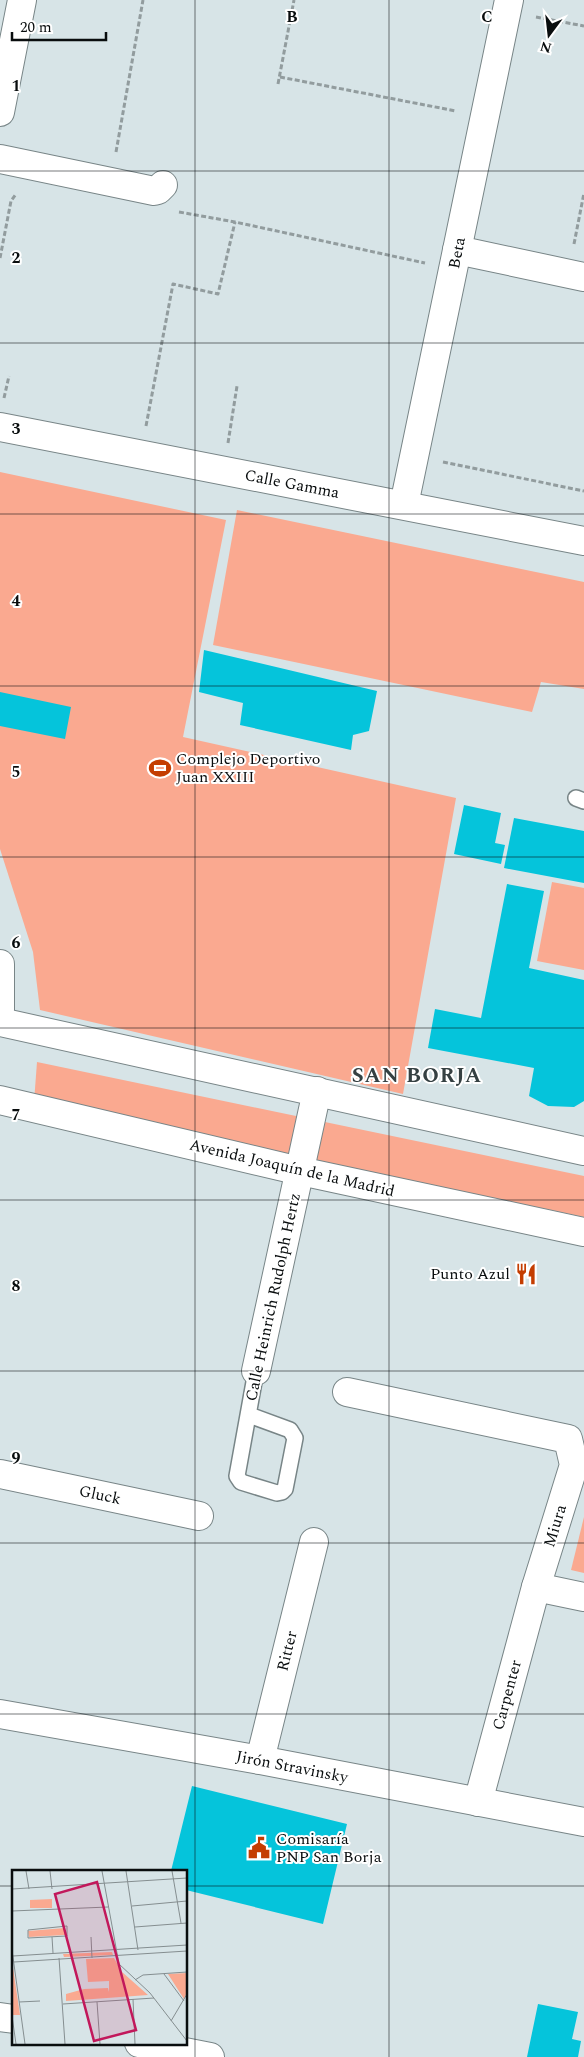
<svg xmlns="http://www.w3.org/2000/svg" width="584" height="2057" font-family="Spectral,serif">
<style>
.green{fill:#faa990}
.building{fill:#05c4db}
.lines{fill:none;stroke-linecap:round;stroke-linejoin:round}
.lane-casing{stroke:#788587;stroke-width:18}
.street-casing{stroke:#788587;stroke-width:30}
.secondary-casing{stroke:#788587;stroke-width:30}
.path{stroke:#929c9e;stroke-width:3;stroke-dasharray:5 2.5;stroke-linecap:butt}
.lane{stroke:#fff;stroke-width:15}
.street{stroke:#fff;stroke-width:28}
.secondary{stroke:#fff;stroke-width:28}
.grid{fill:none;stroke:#090d0e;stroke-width:1;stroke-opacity:0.55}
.labels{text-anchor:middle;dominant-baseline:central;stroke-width:4;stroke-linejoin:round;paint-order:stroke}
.street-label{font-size:16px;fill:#090d0e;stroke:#fff}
.poi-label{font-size:16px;fill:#090d0e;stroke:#fff;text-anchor:start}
.district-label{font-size:21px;font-weight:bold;letter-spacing:1px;fill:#354042;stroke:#fff}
.inset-road{fill:none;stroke:#858e90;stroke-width:1}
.view{fill:#c2185b;fill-opacity:0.15;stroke:#c2185b;stroke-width:2.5}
.inset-edge{fill:none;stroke:#090d0e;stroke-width:2.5}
.grid-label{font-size:16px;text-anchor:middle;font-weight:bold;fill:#090d0e;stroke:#fff;stroke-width:4;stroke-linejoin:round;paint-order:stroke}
</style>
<rect width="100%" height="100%" fill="#d7e4e7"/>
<!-- green -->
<g class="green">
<path d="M 0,472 L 226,520 L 183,737 L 456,798 L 403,1094 L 40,1010 L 33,952 L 0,849 Z"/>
<path d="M 237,510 L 584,582 L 584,689 L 541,682 L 532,712 L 213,645 Z"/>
<path d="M 552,882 L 584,888 L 584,970 L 537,961 Z"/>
<path d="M 37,1062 L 584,1176 L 584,1217 L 34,1102 Z"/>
<path d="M 584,1517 L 584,1573 L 571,1570 Z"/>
</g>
<!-- building -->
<g class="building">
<path d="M 204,650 L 377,691 L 369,731 L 353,735 L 351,750 L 240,725 L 243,703 L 199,692 Z"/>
<path d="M 0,692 L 71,707 L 65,739 L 0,726 Z"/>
<path d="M 464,805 L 501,813 L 495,843 L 505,845 L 501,864 L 454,854 Z"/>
<path d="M 514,818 L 584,831 L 584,883 L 504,868 Z"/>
<path d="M 507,884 L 544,891 L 529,968 L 584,980 L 584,1101 L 574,1107 L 548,1106 L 529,1096 L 534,1068 L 428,1048 L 435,1009 L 481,1018 Z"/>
<path d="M 192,1786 L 347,1824 L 323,1924 L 186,1890 L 186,1871 L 171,1871 Z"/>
<path d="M 538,2004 L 578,2012 L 572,2039 L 581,2041 L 578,2057 L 527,2057 Z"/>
</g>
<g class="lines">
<!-- lane casing -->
<g class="lane-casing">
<g id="lane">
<path d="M 576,798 L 584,801"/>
<path d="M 249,1415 L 290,1430 L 295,1438 L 285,1489 L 282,1492 L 277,1493 L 241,1482 L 237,1476 L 256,1371"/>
</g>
</g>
<!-- street casing -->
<g class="street-casing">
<g id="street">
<path d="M 0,112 L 22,0"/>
<path d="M 0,159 L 154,191 L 158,190 L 163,185"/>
<path d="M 457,250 L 584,277"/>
<path d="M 0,427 L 584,541"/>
<path d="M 404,505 L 509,0"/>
<path d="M 256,1371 L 317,1091"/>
<path d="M 347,1392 L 568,1439 L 574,1465 L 536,1587 L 478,1802"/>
<path d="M 0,1474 L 199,1516"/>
<path d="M 536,1587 L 584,1597"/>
<path d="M 0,1714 L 260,1760 L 584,1822"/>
<path d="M 260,1760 L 314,1542"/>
<path d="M 0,2017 L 14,2019"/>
<path d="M 139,2043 L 210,2057"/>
</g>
</g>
<!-- secondary casing -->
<g class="secondary-casing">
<g id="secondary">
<path d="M 0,964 L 0,1010"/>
<path d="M 0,1022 L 584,1151"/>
<path d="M 0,1100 L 300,1171 L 584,1232"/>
</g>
</g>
<!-- path -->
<g class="path">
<path d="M 536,17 L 584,26"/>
<path d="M 280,77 L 456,111"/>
<path d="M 278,84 L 294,0"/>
<path d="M 116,152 L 143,0"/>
<path d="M 179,212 L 235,222 L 425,263"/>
<path d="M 574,244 L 584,193"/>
<path d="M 0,258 L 11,201 L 16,194"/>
<path d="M 4,398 L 9,376"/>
<path d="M 146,426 L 173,284 L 218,294 L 235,222"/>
<path d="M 228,443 L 237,386"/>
<path d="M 443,462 L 584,491"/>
</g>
<!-- lane -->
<use href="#lane" class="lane"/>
<!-- street -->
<use href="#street" class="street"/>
<!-- secondary -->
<use href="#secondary" class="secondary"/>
</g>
<!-- grid -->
<path class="grid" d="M 195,0 L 195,2057M 389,0 L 389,2057M 0,171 L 584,171M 0,343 L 584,343M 0,514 L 584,514M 0,686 L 584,686M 0,857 L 584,857M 0,1028 L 584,1028M 0,1200 L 584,1200M 0,1371 L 584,1371M 0,1543 L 584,1543M 0,1714 L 584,1714M 0,1886 L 14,1886M 186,1886 L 584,1886"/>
<!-- icons -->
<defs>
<g id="stadium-bare" transform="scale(1.725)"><path d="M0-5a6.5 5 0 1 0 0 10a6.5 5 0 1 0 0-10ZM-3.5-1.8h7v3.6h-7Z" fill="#c43d01" stroke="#fff" stroke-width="2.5" paint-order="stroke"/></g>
<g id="restaurant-bare" transform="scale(1.725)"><path d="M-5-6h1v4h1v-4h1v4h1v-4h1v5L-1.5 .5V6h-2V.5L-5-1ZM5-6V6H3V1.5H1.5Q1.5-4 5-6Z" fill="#c43d01" stroke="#fff" stroke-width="2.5" paint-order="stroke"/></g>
<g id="civic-bare" transform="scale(1.725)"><path d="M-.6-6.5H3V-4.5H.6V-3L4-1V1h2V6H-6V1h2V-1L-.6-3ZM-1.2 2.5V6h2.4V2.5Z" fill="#c43d01" stroke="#fff" stroke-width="2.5" paint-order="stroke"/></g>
</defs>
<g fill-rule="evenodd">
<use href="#stadium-bare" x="160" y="768"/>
<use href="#restaurant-bare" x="526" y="1274"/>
<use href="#civic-bare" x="259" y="1848"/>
</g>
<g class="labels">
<!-- street labels -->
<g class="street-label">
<text transform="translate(457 253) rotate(-79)">Beta</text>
<text transform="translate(292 484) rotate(11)">Calle Gamma</text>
<text transform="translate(292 1168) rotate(13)">Avenida Joaquín de la Madrid</text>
<text transform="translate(273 1297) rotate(-78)">Calle Heinrich Rudolph Hertz</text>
<text transform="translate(100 1495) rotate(12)">Gluck</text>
<text transform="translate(555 1526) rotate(-73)">Miura</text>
<text transform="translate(287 1651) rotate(-76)">Ritter</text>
<text transform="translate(507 1695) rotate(-75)">Carpenter</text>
<text transform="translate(292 1767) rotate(11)">Jirón Stravinsky</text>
</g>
<!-- poi labels -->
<g class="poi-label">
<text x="176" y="759">Complejo Deportivo<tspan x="176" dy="18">Juan XXIII</tspan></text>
<text x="510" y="1274" text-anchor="end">Punto Azul</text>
<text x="276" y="1839">Comisaría<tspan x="276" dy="18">PNP San Borja</tspan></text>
</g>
<!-- district labels -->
<g class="district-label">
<text x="417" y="1076">SAN BORJA</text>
</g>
</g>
<!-- overview -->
<g transform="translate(12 1870)">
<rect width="175" height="175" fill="#d7e4e7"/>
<path d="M 40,29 L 40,38 L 18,38 L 18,30 ZM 53,58 L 53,65 L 17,67 L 16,61 ZM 100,82 L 101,85 L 52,87 L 51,84 ZM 102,88 L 110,102 L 136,125 L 54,131 L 54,124 L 72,119 L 96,118 L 97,122 L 97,111 L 76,112 L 74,89 ZM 0,91 L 8,145 L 1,145 L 0,136 ZM 175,103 L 175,122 L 172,129 L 156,104 Z" fill="#faa990"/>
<path class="inset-road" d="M 14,1 L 17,19M 38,1 L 40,19M 90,1 L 107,94 L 138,123 L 175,171M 114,1 L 126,80M 160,1 L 169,53M 0,19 L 175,8M 120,36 L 175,31M 0,41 L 96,37M 55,56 L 55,66 L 16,68 L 16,60 ZM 123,57 L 175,53M 40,67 L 41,83M 79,67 L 80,88M 0,80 L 13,174M 1,86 L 175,75M 47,88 L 53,174M 2,92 L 175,81M 152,104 L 172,131M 123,110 L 131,105 L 175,102M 121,129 L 123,174M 7,132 L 28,131M 85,132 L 88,174M 51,134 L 142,128M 0,146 L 4,174M 159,151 L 175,124"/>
<path class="view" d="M 85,12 L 124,160 L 82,171 L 43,24 Z"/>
<rect width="175" height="175" class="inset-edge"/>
</g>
<g class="grid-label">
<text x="292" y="22">B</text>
<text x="487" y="22">C</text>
<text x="16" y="91">1</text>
<text x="16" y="263">2</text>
<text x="16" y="434">3</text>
<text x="16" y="606">4</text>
<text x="16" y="777">5</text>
<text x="16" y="948">6</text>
<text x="16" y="1120">7</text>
<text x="16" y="1291">8</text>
<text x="16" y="1463">9</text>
</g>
<!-- north arrow -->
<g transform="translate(549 35) rotate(195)" stroke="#ffffff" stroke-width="4" paint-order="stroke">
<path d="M0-4L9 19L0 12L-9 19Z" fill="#090d0e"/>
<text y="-8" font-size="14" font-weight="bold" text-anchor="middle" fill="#090d0e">N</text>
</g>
<!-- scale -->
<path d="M12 32v8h94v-8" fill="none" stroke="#090d0e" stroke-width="2.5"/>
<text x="20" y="32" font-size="15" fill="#090d0e" stroke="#ffffff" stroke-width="4" paint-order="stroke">20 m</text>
</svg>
